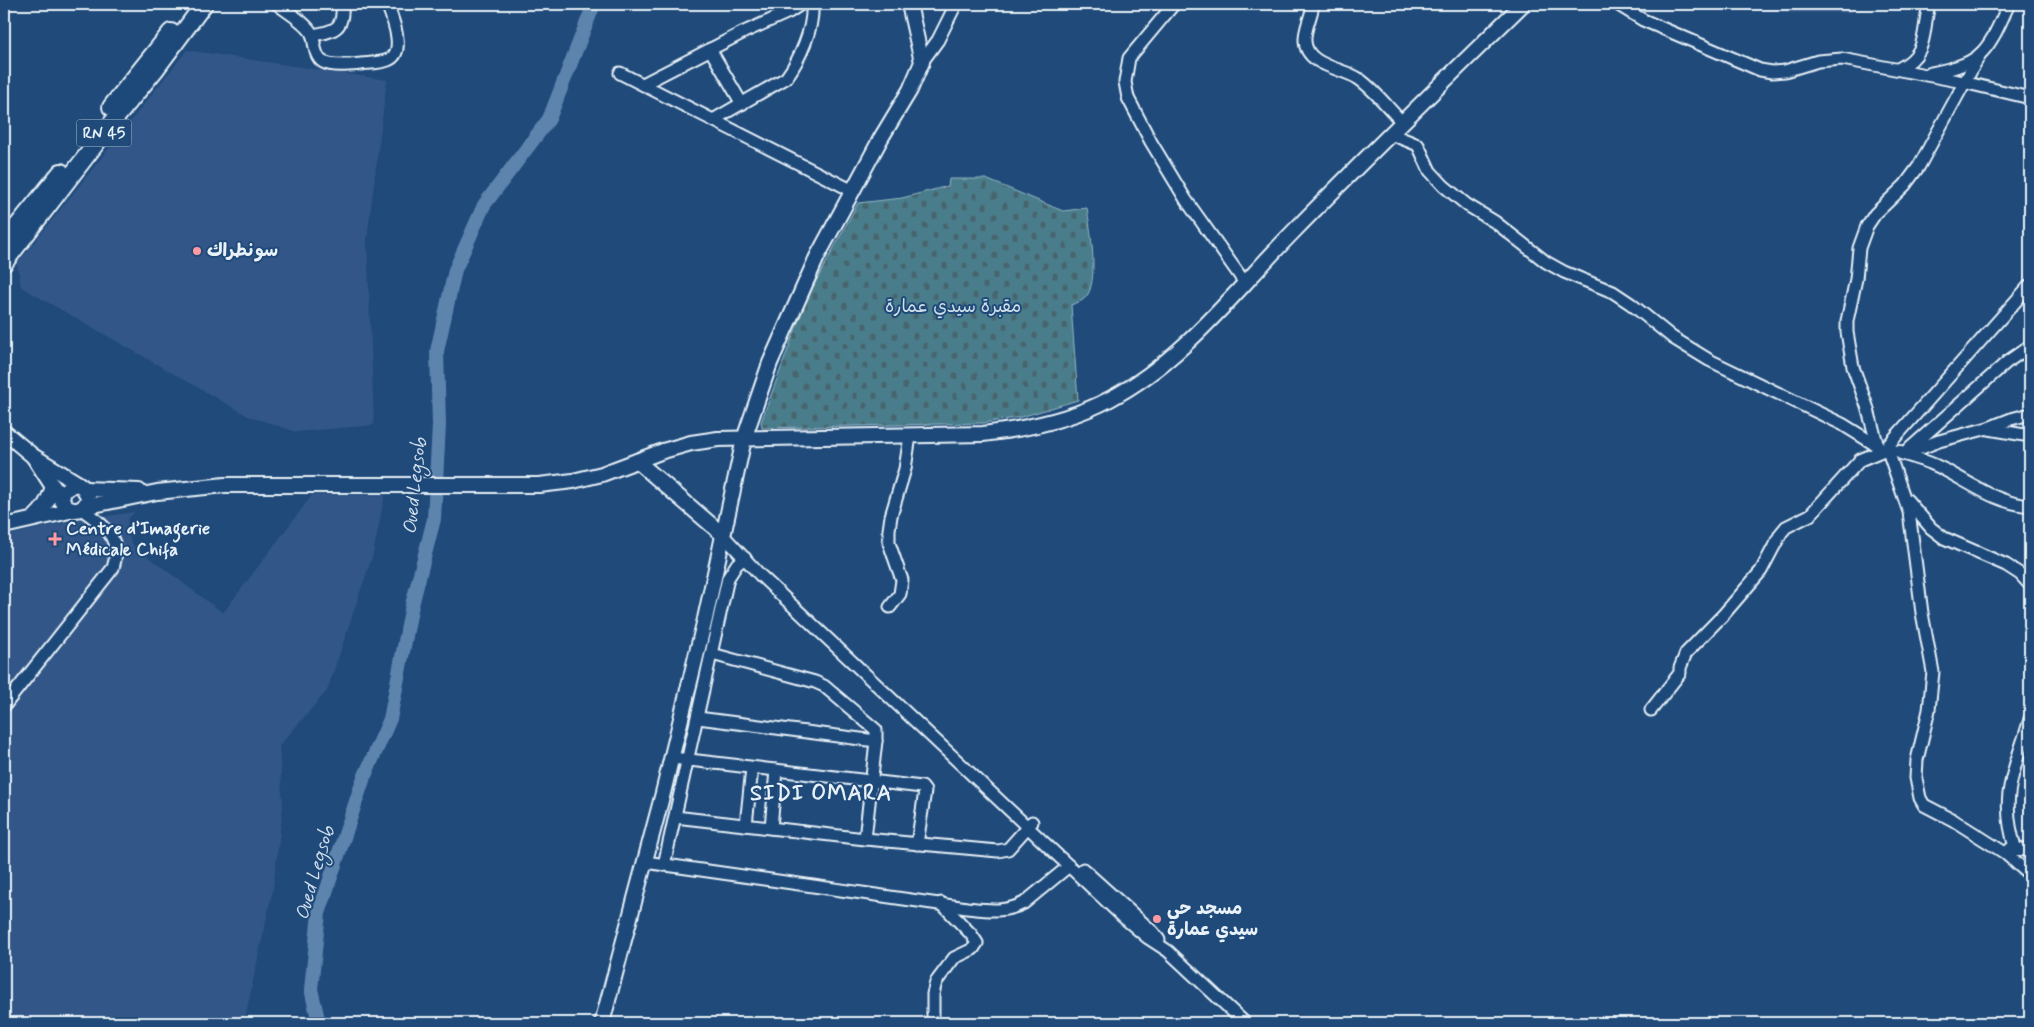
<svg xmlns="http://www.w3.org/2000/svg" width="2034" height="1027" font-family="Mynerve,'Playpen Sans Arabic',sans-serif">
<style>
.built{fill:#305788}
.cemetery{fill:url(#cemetery-stones);stroke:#98b7c2}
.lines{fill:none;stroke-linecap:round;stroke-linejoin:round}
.river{stroke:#5d84ad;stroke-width:14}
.minor-casing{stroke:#e8f1f8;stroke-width:15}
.major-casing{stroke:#e8f1f8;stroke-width:18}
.highway-casing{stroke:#e8f1f8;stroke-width:20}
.minor{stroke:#1f4a7a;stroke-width:11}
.major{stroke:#1f4a7a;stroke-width:14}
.highway{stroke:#1f4a7a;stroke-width:16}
.poi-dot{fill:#ff9aa2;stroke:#1f4a7a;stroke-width:2}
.labels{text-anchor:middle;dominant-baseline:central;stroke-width:4;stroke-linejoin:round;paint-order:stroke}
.shield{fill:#1f4a7a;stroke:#acbfd2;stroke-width:1}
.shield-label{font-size:16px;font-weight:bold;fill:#e8f1f8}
.poi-label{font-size:18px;font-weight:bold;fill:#e8f1f8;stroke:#1f4a7a;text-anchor:start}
.park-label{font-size:18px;fill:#d0e0e8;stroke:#1f4a7a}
.water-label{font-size:19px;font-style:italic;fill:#d3e1ed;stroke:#1f4a7a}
.district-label{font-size:22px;font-weight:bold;letter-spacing:1px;fill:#e8f1f8;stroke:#1f4a7a}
</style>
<defs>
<pattern id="cemetery-stones" width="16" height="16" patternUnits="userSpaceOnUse" patternTransform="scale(1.25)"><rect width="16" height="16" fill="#487d8b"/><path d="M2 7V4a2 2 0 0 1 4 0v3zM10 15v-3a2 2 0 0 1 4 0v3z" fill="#47656e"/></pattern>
</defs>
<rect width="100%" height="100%" fill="#1f4a7a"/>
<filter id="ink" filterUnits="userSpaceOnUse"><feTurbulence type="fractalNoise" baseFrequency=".02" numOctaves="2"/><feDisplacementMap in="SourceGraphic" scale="10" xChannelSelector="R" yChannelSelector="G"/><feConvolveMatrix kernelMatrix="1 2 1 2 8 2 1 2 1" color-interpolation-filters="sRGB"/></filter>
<g filter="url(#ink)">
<!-- built -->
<g class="built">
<path d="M 1725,4 L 1854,4 L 1851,13 L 1791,13 Z"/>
<path d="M 187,50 L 387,80 L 367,239 L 374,425 L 296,432 L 248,416 L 21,287 L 17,264 Z"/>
<path d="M 312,495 L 385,495 L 373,554 L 327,691 L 279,746 L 283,807 L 273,889 L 244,1023 L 4,1023 L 4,536 L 78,520 L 135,512 L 128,519 L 127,528 L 130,540 L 134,546 L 223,613 Z"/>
</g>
<!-- cemetery -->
<path class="cemetery" d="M 949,179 L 986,179 L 1063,211 L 1087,208 C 1090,227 1100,284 1085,298 C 1082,302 1075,303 1071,305 L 1078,400 L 1021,417 L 984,423 L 762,428 L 761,422 L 807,298 L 858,203 L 902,198 L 948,186 Z"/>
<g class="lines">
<!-- river -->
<path class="river" d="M 319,1023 L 311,989 L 319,913 L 363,780 L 390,719 L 412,605 L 434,519 L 439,425 L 437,351 L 455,270 L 484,205 L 549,119 L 594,4"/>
<!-- minor casing -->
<g class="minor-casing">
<g id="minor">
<path d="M 277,4 C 287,12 306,22 312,34 C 315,42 314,57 323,62 C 333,67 350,65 361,64 C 370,63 380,63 388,60 C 407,53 392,17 387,4"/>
<path d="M 1174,4 L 1129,58 L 1125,82 L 1128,98 L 1151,142 L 1186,200 L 1245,283"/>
<path d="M 1313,4 C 1312,16 1304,29 1305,41 C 1306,66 1343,68 1359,79 C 1375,90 1388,108 1402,122"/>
<path d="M 1617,4 L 1643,20 L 1760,70 L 1772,72 L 1785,71 L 1818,61 L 1842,59 L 1963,82 L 2030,98"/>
<path d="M 313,35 C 335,31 344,29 342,4"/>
<path d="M 710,49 L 742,104"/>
<path d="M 922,62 L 938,40 L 956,4"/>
<path d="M 1898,69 C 1929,54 1922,33 1929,4"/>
<path d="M 620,73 L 853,191"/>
<path d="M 1931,73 C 1946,70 1967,66 1979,55 C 1993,43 2001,20 2009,4"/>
<path d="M 643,84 L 744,32 L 789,12 L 801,4"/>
<path d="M 713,120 L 786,78 C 800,59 814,28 812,4"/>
<path d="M 1391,134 L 1418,145 L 1430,171 L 1444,186 L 1467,205 L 1495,222 L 1546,262 L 1564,272 L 1613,292 L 1631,304 L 1673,338 L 1709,360 L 1842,424 L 1884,450 L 1905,452 L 1921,448 L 1939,441 L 1988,428 L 2011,419 L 2030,414"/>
<path d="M 1989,429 L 2030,436"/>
<path d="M 1878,447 L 1867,406 L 1853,367 L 1847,332 L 1847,321 L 1856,279 L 1859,248 L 1867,226 L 1875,214 L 1905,185 L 1919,166 L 1979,56"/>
<path d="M 1909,449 L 2007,362 L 2030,346"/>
<path d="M 1888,451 L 1909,512 L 1922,613 L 1933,672 L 1929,710 L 1917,760 L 1916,778 L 1920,798 L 1924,805 L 1953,820 L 2005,853 L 2030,875"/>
<path d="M 1900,453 C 1914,458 1928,461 1941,468 C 1971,483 1995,503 2030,506"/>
<path d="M 1907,500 L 1931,528 L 1944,538 L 2006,565 L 2020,574 L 2030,585"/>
<path d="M 722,534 L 760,575 L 1122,916 L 1148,938 L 1168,951 L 1245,1023"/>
<path d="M 890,607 L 900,594 L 902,580 L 889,543 L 889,530 L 891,516 L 905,469 L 910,436"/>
<path d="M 712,654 L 815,682 L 824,686 L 876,730 L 876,741 L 865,839"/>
<path d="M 4,706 L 113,568 C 123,538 103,524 81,509"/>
<path d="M 1651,710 L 1680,673 L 1680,668 L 1686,653 L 1724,614 L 1761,571 L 1781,533 L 1786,527 L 1810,515 L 1860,460 L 1884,450 L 2030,285"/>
<path d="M 698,718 L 876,741"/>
<path d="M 672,758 L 922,787 L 925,791 L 917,844"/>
<path d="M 675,817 L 865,839 L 998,851 L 1008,849 L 1032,822"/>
<path d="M 746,825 L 752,768"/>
<path d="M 771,828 L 776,770"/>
<path d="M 2010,849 L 2030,850"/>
<path d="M 2016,850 C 1998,795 2015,770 2030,719"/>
<path d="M 645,862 L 967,908 C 987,910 1005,913 1024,903 L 1069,866"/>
<path d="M 664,865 L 728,578 L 737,564 L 745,558"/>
<path d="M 1083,869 L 1153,932 L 1159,940"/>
<path d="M 933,1023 L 933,994 L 936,982 L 954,958 L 973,949 L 977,943 L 971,934 L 941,903"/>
</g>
</g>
<!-- major casing -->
<g class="major-casing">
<g id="major">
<path d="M 4,432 L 33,456 L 79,484"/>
<path d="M 33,456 L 66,507 C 77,514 87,508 88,496 L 82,486 L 74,484 L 64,491 L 62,499"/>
<path d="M 637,461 L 722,534"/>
<path d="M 85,489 L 139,491"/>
<path d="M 84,507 L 157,492 L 225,485 L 539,485 L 573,481 L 602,474 L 663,451 L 691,443 L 718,439 L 983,434 C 1026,429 1071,420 1110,399 C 1184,360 1235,291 1293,232 C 1368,155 1446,79 1523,4"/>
<path d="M 33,519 C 44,509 49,500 53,486"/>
<path d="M 4,526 L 74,510"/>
<path d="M 602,1023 L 663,793 L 705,619 L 744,439 L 770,363 L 817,257 L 881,138 L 910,90 L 922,62 L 909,4"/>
</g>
</g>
<!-- highway casing -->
<g class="highway-casing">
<g id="highway">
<path d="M 111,107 L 171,32"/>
<path d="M 4,242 L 61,172"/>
<path d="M 4,263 L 111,124 L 155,70 L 204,4"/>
</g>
</g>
<!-- minor -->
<use href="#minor" class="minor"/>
<!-- major -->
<use href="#major" class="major"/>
<!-- highway -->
<use href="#highway" class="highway"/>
</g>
</g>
<!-- markers -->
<g class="poi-dot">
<circle cx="197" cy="251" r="5"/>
<path d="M52.5 531.5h5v5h5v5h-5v5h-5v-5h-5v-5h5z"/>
<circle cx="1157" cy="919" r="5"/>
</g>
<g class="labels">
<!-- shield labels -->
<rect class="shield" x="76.5" y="119.5" width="55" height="27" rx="4"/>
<g class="shield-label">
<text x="104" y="133">RN 45</text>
</g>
<!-- poi labels -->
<g class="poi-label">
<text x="207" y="251">سونطراك</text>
<text x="66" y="529">Centre d’Imagerie<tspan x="66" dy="21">Médicale Chifa</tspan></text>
<text x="1167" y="909">مسجد حي<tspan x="1167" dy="21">سيدي عمارة</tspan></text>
</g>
<!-- park labels -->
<g class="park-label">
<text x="953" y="307">مقبرة سيدي عمارة</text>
</g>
<!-- water labels -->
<g class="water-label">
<text transform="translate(415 486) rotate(-84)">Oued Legsob</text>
<text transform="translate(315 873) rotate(-74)">Oued Legsob</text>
</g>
<!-- district labels -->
<g class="district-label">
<text x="821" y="794">SIDI OMARA</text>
</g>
</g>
<!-- margin -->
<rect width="2034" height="1027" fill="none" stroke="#1f4a7a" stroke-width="20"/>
<rect x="10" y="10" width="2014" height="1007" fill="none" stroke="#e8f1f8" stroke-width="2" filter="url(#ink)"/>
</svg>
